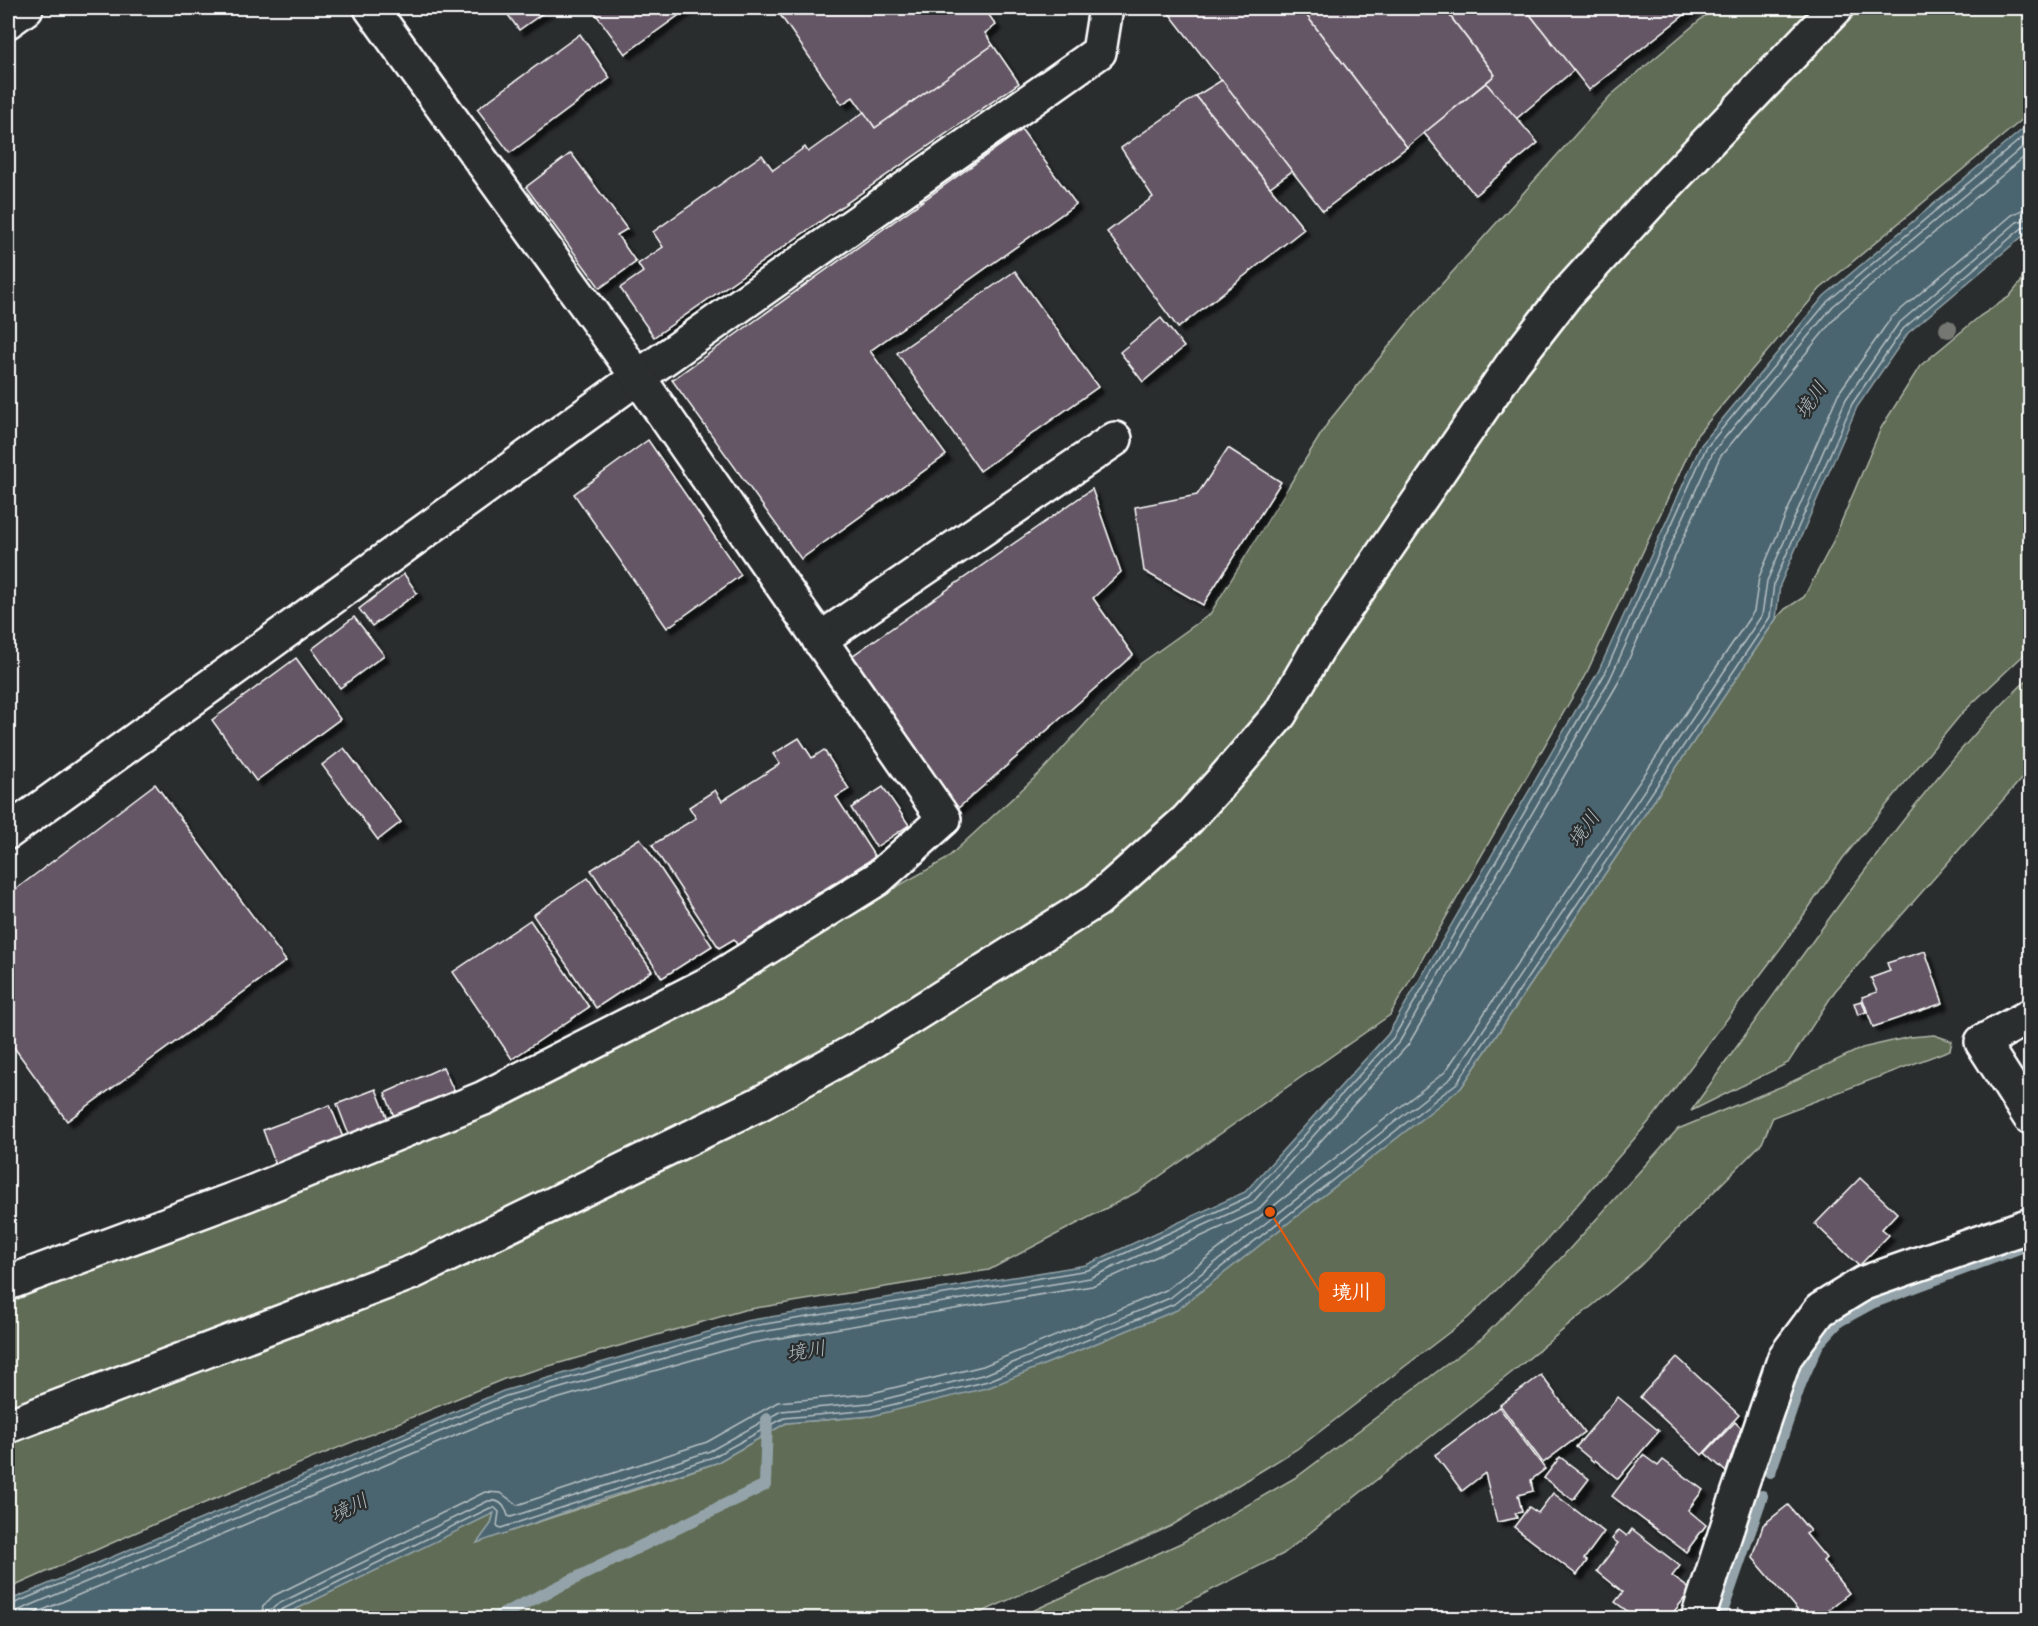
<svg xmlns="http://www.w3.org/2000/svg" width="2038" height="1626" font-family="'Comic Neue','Klee One',sans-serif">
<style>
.green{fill:#606c54;stroke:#b0b6aa;stroke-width:1.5}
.water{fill:#4b656f;stroke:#93a3a9;stroke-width:1.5}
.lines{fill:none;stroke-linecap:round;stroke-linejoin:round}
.shore{stroke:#b7c1c5;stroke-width:1.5}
.stream{stroke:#93a3a9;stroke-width:12}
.building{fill:#655765;stroke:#fff;stroke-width:1.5;filter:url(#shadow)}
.minor-casing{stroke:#fff;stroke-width:38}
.minor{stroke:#2a2d2e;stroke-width:33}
.tree{fill:#747872}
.labels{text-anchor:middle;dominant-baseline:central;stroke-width:4.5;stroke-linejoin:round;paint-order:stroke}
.water-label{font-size:20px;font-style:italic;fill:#aebabe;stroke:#2a2d2e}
.leader{fill:none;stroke:#e8590c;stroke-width:2}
.callout-dot{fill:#e8590c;stroke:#2a2d2e;stroke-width:2}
.callout{fill:#e8590c;stroke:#e8590c;stroke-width:2}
.callout-label{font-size:20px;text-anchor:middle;font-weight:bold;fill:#fff}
</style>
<defs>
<filter id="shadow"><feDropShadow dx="5.5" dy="5.5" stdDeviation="1.5" flood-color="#0009"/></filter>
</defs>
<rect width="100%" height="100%" fill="#2a2d2e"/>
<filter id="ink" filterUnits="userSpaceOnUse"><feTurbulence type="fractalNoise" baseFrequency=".0167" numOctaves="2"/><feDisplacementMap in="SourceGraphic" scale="12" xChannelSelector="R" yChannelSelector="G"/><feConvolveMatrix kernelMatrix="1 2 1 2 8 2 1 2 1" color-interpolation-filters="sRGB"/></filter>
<g filter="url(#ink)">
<!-- green -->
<g class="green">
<path d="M 1714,8 L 2030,8 L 2030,113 L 1820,289 L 1697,435 L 1588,670 L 1390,1015 L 1137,1192 L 989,1270 L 744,1310 L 504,1379 L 166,1519 L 8,1589 L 8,1300 L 91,1268 L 632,1034 L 945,860 L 1042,771 L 1140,664 L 1210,614 L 1329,421 L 1414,315 L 1610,96 Z"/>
<path d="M 2030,230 L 2030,649 L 1963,712 L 1843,858 L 1783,945 L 1653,1117 L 1546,1241 L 1468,1318 L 1297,1449 L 1171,1526 L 969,1618 L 278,1618 L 494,1512 L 491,1524 L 478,1542 L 716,1463 L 786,1423 L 872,1416 L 1461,1088 L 1776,619 L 1785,609 L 1804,597 L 1831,546 L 1881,428 L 1920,366 L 1980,316 L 2009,297 L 2021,282 L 2025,265 L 2026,233 Z"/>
<path d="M 2030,677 L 2030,769 L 1835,991 L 1788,1063 L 1691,1111 C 1752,1026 1812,939 1876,856 C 1923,793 1973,731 2030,677 Z"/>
<path d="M 1934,1035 L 1952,1041 L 1950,1050 L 1773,1117 L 1762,1143 L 1640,1266 L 1516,1369 L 1283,1554 L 1156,1618 L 1017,1618 L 1183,1542 L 1298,1476 L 1483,1337 L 1563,1256 L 1678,1129 L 1785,1085 L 1862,1048 L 1910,1037 Z"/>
</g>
<!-- water -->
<path class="water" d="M 2030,123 L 2030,230 L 1908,333 L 1857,407 L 1780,585 L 1776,619 L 1461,1088 L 1177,1310 L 990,1387 L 872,1416 L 786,1423 L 716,1463 L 605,1498 L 477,1543 L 491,1524 L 494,1513 L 278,1618 L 8,1618 L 8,1601 L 503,1391 L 746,1321 L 1086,1265 L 1245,1192 L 1388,1034 L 1598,672 L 1701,445 L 1824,296 Z"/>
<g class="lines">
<!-- shore -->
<g class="shore">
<path d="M 8,1606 L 506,1396 L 747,1327 L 1088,1270 L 1248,1197 L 1394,1037 L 1604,675 L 1706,448 L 1828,301 L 2030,131"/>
<path d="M 8,1614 L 15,1612 L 508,1403 L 749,1334 L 1090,1278 L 1252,1203 L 1400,1041 L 1610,679 L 1713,452 L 1833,306 L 2030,141"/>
<path d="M 24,1618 L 511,1412 L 751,1343 L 1092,1286 L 1257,1211 L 1408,1045 L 1618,683 L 1720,457 L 1840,312 L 2030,152"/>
<path d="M 261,1618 L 263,1606 L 273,1596 L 485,1492 L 501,1493 L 517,1505 L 707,1442 L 778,1402 L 868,1394 L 983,1366 L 1166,1290 L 1445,1072 L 1754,611 L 1759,577 L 1838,394 L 1891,318 L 2012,215 L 2022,210 L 2030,209"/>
<path d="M 270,1618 L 271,1610 L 278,1604 L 488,1501 C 499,1499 505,1505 508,1516 L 511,1517 L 710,1451 L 781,1411 L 869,1403 L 986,1374 L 1170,1298 L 1451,1078 L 1762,615 L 1767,581 L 1846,399 L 1898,324 L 2017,222 L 2030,218"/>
<path d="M 277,1618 L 278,1614 L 281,1610 L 490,1508 L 495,1508 L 499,1512 L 497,1526 L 501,1528 L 713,1457 L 784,1418 L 871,1410 L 988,1381 L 1174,1304 L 1457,1083 L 1770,617 L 1774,583 L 1852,404 L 1903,329 L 2022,228 L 2030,225"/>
</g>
<!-- stream -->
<g class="stream">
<path d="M 1770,1472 L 1801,1382 L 1818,1344 L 1839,1321 L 1872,1303 L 2030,1244"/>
<path d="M 495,1618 L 765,1485 L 767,1419"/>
<path d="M 1720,1618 L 1762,1496"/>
</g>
</g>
<!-- building -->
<g class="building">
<path d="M 503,8 L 550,8 L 519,30 Z"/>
<path d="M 603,8 L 689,8 L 625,54 L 595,13 Z"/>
<path d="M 778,8 L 984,8 L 996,25 L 985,33 L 993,45 L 875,128 L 853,97 L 842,104 L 776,9 Z"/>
<path d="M 1165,8 L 1301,8 L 1407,147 L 1323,211 Z"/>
<path d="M 1301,8 L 1444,8 L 1495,75 L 1407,147 Z"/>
<path d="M 1444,8 L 1525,8 L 1574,70 L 1516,119 L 1486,83 L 1495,75 Z"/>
<path d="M 1525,8 L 1693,8 L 1589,90 Z"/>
<path d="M 580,34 L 610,78 L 510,153 L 477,109 Z"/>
<path d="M 993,45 L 1019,83 L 654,337 L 620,288 L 643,272 L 638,264 L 663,247 L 653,232 L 762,155 L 773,170 L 805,147 L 808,152 L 864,112 L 875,128 Z"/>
<path d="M 1222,80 L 1292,171 L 1270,187 L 1196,96 Z"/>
<path d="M 1486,83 L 1538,143 L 1475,195 L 1424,133 Z"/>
<path d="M 1196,96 L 1304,229 L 1178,328 L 1107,232 L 1153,197 L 1121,148 Z"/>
<path d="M 1022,130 L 1076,204 L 870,351 L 946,455 L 801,559 L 672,380 Z"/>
<path d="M 571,153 L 627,229 L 617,235 L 636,262 L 600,288 L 526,187 Z"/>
<path d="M 1015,271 L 1098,387 L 980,471 L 897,353 Z"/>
<path d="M 1161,318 L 1184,347 L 1143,382 L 1120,352 Z"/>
<path d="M 648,440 L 741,575 L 667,628 L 574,494 Z"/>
<path d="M 1228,448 L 1281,482 L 1203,605 L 1144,571 L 1135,507 L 1197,495 Z"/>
<path d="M 1092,489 L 1121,572 L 1093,598 L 1133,655 L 956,810 L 849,658 Z"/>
<path d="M 404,574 L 417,593 L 372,626 L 359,609 Z"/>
<path d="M 354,617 L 384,655 L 340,688 L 312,649 Z"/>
<path d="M 296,658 L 340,719 L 256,781 L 212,720 Z"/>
<path d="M 799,738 L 812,758 L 824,750 L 849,789 L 836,797 L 875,857 L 737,945 L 734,939 L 719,948 L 652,845 L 696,818 L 689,807 L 715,790 L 722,801 L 780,764 L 773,754 Z"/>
<path d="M 344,748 L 401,822 L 378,840 L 322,765 Z"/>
<path d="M 155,784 L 286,961 L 67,1121 L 8,1039 L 8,895 Z"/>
<path d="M 883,787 L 909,825 L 876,847 L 851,808 Z"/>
<path d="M 640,838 L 712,946 L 662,978 L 591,870 Z"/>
<path d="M 588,878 L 652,971 L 596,1008 L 533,915 Z"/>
<path d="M 530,920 L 589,1007 L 512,1059 L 453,972 Z"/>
<path d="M 1925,951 L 1943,1003 L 1873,1027 L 1862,997 L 1877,992 L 1871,978 L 1890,971 L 1887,963 Z"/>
<path d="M 1862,1001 L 1866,1012 L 1858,1015 L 1854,1003 Z"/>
<path d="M 443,1067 L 458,1100 L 398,1127 L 385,1093 Z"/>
<path d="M 376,1089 L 391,1127 L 352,1143 L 337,1104 Z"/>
<path d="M 330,1105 L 346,1145 L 278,1171 L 263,1130 Z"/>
<path d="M 1860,1178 L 1897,1213 L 1882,1229 L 1889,1235 L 1859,1266 L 1815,1224 Z"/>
<path d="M 1677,1357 L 1739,1415 L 1702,1455 L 1640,1397 Z"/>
<path d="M 1541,1375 L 1584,1432 L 1543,1463 L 1500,1405 Z"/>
<path d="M 1618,1397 L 1659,1431 L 1618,1479 L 1595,1460 L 1594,1462 L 1576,1447 Z"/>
<path d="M 1499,1407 L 1545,1469 L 1531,1480 L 1533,1491 L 1518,1495 L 1522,1512 L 1515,1513 L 1517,1518 L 1497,1522 L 1485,1473 L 1462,1491 L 1435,1455 Z"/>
<path d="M 1735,1422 L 1741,1428 L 1726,1472 L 1705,1453 Z"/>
<path d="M 1643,1455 L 1658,1466 L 1663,1460 L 1703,1490 L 1688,1510 L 1706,1525 L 1686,1552 L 1612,1496 Z"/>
<path d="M 1560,1457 L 1589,1479 L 1573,1500 L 1544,1478 Z"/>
<path d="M 1553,1493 L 1604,1532 L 1584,1559 L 1587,1561 L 1577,1575 L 1514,1527 L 1529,1507 L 1538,1513 Z"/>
<path d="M 1788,1505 L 1810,1531 L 1806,1534 L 1826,1558 L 1823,1561 L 1849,1593 L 1818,1618 L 1804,1618 L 1753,1558 L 1763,1525 Z"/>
<path d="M 1632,1529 L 1680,1566 L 1672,1576 L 1691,1590 L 1669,1618 L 1637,1618 L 1615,1602 L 1623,1592 L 1597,1571 L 1618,1543 L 1612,1539 L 1619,1530 L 1627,1536 Z"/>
<path d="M 1738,1609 L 1760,1617 L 1759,1618 L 1732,1618 L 1733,1615 L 1736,1616 Z"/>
</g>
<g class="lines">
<!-- minor casing -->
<g class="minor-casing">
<g id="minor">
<path d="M 8,21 L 26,8"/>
<path d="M 819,640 L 1115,439"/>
<path d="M 8,832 L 638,377 L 1099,52 L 1106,8"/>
<path d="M 2030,1016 L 1982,1042 L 2030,1117"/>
<path d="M 8,1283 L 248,1194 L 484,1098 L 710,983 L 877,879 L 944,819 L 638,377 L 371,8"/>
<path d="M 8,1426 L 413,1272 L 759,1104 L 874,1040 L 1097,900 L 1187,820 L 1224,779 L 1280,714 L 1317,650 L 1513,363 L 1565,296 L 1657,195 L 1836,8"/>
<path d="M 1698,1618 L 1738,1494 L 1785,1357 L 1820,1310 L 1864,1283 L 2030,1225"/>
</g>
</g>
<!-- minor -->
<use href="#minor" class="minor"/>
</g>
<!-- trees -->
<circle class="tree" cx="1948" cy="329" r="9"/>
</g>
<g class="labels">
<!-- water labels -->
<g class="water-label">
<text transform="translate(1811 400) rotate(-56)">境川</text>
<text transform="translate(1584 829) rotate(-55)">境川</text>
<text transform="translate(806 1351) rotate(-10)">境川</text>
<text transform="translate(349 1508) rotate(-27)">境川</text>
</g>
</g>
<!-- callouts -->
<path class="leader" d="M1270 1212L1320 1292"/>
<circle class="callout-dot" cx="1270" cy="1212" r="6"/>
<rect class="callout" x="1320" y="1273" width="64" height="38" rx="6"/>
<g class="callout-label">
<text x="1352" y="1299">境川</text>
</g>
<!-- margin -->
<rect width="2038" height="1626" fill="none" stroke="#2a2d2e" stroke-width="30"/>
<rect x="15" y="15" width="2008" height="1596" fill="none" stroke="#fff" stroke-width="2" filter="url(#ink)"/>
</svg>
